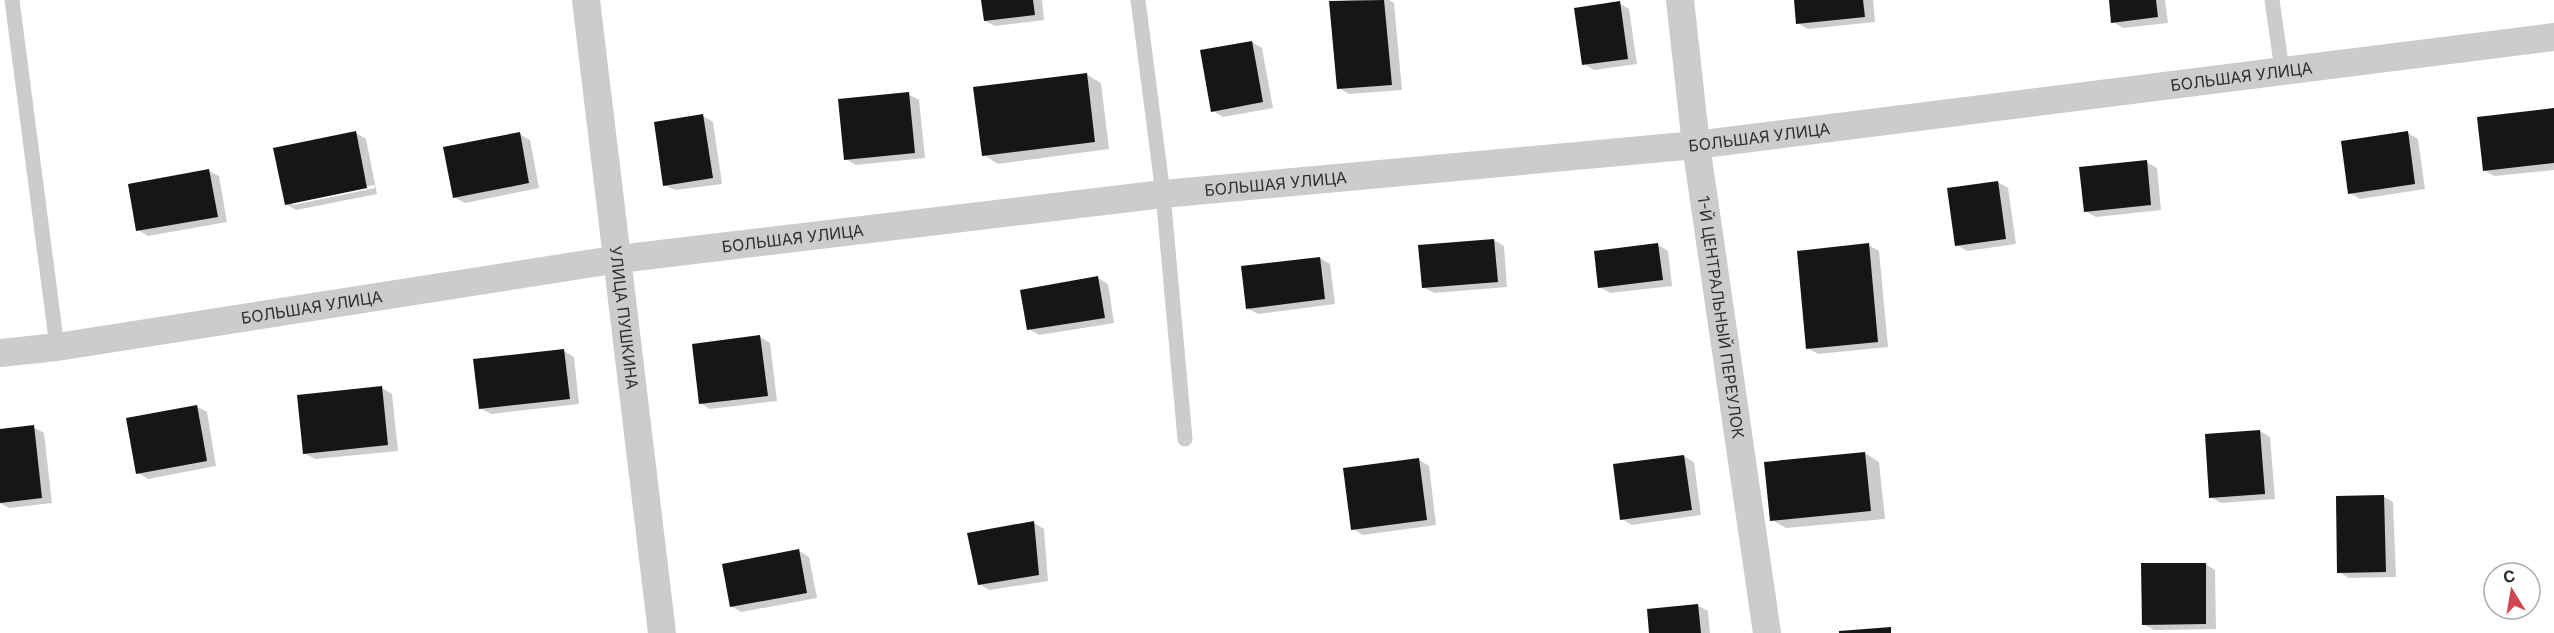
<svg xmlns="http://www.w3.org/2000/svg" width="2554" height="633" font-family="Inter,sans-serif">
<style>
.shadow{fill:#0003;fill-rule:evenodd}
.building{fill:#161616}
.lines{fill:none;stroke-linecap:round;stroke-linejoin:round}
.lane{stroke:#ccc;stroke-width:15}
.street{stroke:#ccc;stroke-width:28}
.labels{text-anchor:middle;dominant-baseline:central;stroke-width:6;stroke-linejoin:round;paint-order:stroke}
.street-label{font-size:16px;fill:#2f2f2f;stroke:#fff}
</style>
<rect width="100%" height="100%" fill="#fff"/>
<!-- shadow -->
<g class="shadow">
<path d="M 982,0 L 1042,0 L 1044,20 L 995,26 L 985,21 Z"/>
<path d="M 1352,0 L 1389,0 L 1394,3 L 1402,90 L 1349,94 L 1339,88 L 1331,2 Z"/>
<path d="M 1795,0 L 1873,0 L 1875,22 L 1808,29 L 1797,23 Z"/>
<path d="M 2110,0 L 2165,0 L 2168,23 L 2123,28 L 2113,22 Z"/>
<path d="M 1619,3 L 1629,9 L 1637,64 L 1594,70 L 1584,64 Z"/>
<path d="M 1252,42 L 1262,48 L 1273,108 L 1223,117 L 1213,111 Z"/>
<path d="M 1086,74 L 1101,83 L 1109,149 L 998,164 L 984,155 Z"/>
<path d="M 908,94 L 919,100 L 925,158 L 856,165 L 846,159 Z"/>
<path d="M 2554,110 L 2554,170 L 2494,176 L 2484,170 Z"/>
<path d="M 703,116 L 713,122 L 722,184 L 675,190 L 664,185 Z"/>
<path d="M 356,133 L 366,139 L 377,194 L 296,210 L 286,204 ZM 374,185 L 375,188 L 293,205 L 293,202 Z"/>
<path d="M 2408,133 L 2418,139 L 2425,189 L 2360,199 L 2350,193 Z"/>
<path d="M 519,134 L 530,140 L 539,188 L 465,203 L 454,197 Z"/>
<path d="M 2146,162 L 2157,168 L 2161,210 L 2096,217 L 2085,211 Z"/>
<path d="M 209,171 L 219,176 L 227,222 L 148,236 L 138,230 Z"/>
<path d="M 1998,182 L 2008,188 L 2016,244 L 1967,251 L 1957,245 Z"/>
<path d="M 1494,240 L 1504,246 L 1507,287 L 1434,293 L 1423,287 Z"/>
<path d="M 1658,245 L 1668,251 L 1672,286 L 1610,293 L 1600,287 Z"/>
<path d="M 1868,245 L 1879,251 L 1888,347 L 1818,354 L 1808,348 Z"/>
<path d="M 1320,258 L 1330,264 L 1335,304 L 1258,314 L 1247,308 Z"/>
<path d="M 1098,278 L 1108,284 L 1114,323 L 1039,335 L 1029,329 Z"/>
<path d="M 760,337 L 770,343 L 777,401 L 710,409 L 700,403 Z"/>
<path d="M 564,351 L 574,357 L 579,404 L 491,414 L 480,408 Z"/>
<path d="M 382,388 L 392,394 L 398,451 L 315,459 L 304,453 Z"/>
<path d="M 196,406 L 207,412 L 216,466 L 148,479 L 138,473 Z"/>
<path d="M 33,427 L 44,433 L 52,503 L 9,508 L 0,503 L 0,431 Z"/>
<path d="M 2260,431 L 2270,437 L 2275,499 L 2221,503 L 2211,497 Z"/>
<path d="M 1865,453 L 1879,462 L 1885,519 L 1786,528 L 1772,520 Z"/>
<path d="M 1684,456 L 1694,462 L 1701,515 L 1632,525 L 1622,519 Z"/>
<path d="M 1419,460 L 1429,466 L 1436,525 L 1363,535 L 1353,529 Z"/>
<path d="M 2383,496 L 2393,502 L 2396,577 L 2349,578 L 2339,572 Z"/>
<path d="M 1034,523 L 1044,529 L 1048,581 L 989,590 L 979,584 Z"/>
<path d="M 799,551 L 809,557 L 817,598 L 741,612 L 731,606 Z"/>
<path d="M 2205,564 L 2215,570 L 2216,629 L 2154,630 L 2143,624 Z"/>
<path d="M 1697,605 L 1708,611 L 1710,633 L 1651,633 Z"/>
</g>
<!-- building -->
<g class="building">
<path d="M 981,0 L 1033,0 L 1035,15 L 984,21 Z"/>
<path d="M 1384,0 L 1392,85 L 1337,89 L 1329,1 Z"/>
<path d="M 1794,0 L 1863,0 L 1865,17 L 1796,24 Z"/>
<path d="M 2109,0 L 2156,0 L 2158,17 L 2111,23 Z"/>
<path d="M 1620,1 L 1628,59 L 1582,65 L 1574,8 Z"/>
<path d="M 1252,41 L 1263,102 L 1211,112 L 1200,50 Z"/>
<path d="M 1087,73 L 1095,142 L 982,156 L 973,87 Z"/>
<path d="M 909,92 L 915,153 L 844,160 L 838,99 Z"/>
<path d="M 2554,108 L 2554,163 L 2483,171 L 2477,117 Z"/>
<path d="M 703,114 L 713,178 L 663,186 L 654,122 Z"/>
<path d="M 356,131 L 367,188 L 285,205 L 273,148 Z"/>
<path d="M 2408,131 L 2415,184 L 2348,194 L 2341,141 Z"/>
<path d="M 520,132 L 529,183 L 453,198 L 443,147 Z"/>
<path d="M 2147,160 L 2151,205 L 2084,212 L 2079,167 Z"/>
<path d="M 209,169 L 218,217 L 136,231 L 128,184 Z"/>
<path d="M 1998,181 L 2006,239 L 1955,246 L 1947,188 Z"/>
<path d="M 1494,239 L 1498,282 L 1422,288 L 1418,245 Z"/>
<path d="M 1658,243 L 1663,280 L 1598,288 L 1594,251 Z"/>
<path d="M 1869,243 L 1878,342 L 1806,349 L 1797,251 Z"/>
<path d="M 1320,257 L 1325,299 L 1246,309 L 1241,266 Z"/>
<path d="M 1098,276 L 1105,318 L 1027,330 L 1020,290 Z"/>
<path d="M 760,335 L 768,396 L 699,404 L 692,344 Z"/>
<path d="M 564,349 L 570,399 L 479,409 L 473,359 Z"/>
<path d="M 382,386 L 388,445 L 303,454 L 297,395 Z"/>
<path d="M 197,405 L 207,461 L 136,474 L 126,418 Z"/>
<path d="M 34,425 L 42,498 L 0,503 L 0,429 Z"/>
<path d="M 2260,430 L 2265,494 L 2209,498 L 2205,434 Z"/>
<path d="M 1865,452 L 1871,511 L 1770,521 L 1764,462 Z"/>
<path d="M 1684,455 L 1692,510 L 1620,520 L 1613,464 Z"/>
<path d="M 1419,458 L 1427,520 L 1351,530 L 1343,468 Z"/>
<path d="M 2384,495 L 2386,572 L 2337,573 L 2336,496 Z"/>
<path d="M 1034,521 L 1039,575 L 978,585 L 967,533 Z"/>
<path d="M 799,549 L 807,593 L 730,607 L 722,564 Z"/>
<path d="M 2141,563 L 2206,563 L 2206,624 L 2142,625 Z"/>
<path d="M 1698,604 L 1701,633 L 1649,633 L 1647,609 Z"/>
<path d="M 1891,627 L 1891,633 L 1839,633 L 1839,631 Z"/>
</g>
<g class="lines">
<!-- lane -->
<g class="lane">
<path d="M 12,0 L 57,347"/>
<path d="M 1138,0 L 1163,194 L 1185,439"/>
<path d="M 2272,0 L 2282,70"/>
</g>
<!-- street -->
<g class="street">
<path id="s1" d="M 586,0 L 662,633"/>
<path id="s2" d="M 1680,0 L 1696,145 L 1767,633"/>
<path id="s3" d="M 0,353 L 57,347 L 619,259 L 1163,194 L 1696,145 L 2554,37"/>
</g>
</g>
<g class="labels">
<!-- street labels -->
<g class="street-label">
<text stroke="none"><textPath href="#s3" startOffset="2259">БОЛЬШАЯ УЛИЦА</textPath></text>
<text stroke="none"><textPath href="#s3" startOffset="1773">БОЛЬШАЯ УЛИЦА</textPath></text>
<text stroke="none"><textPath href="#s3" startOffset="1287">БОЛЬШАЯ УЛИЦА</textPath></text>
<text stroke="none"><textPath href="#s3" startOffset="801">БОЛЬШАЯ УЛИЦА</textPath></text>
<text stroke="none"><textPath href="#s3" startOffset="315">БОЛЬШАЯ УЛИЦА</textPath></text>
<text stroke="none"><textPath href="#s1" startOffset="320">УЛИЦА ПУШКИНА</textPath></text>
<text stroke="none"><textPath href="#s2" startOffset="320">1-Й ЦЕНТРАЛЬНЫЙ ПЕРЕУЛОК</textPath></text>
</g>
</g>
<!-- north arrow -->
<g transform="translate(2512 591) rotate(349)"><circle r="28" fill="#ffffff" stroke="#acacac" stroke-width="1.5"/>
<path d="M0-4.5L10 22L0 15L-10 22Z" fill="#d04750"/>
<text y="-9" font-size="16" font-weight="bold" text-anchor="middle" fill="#2f2f2f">С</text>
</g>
</svg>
